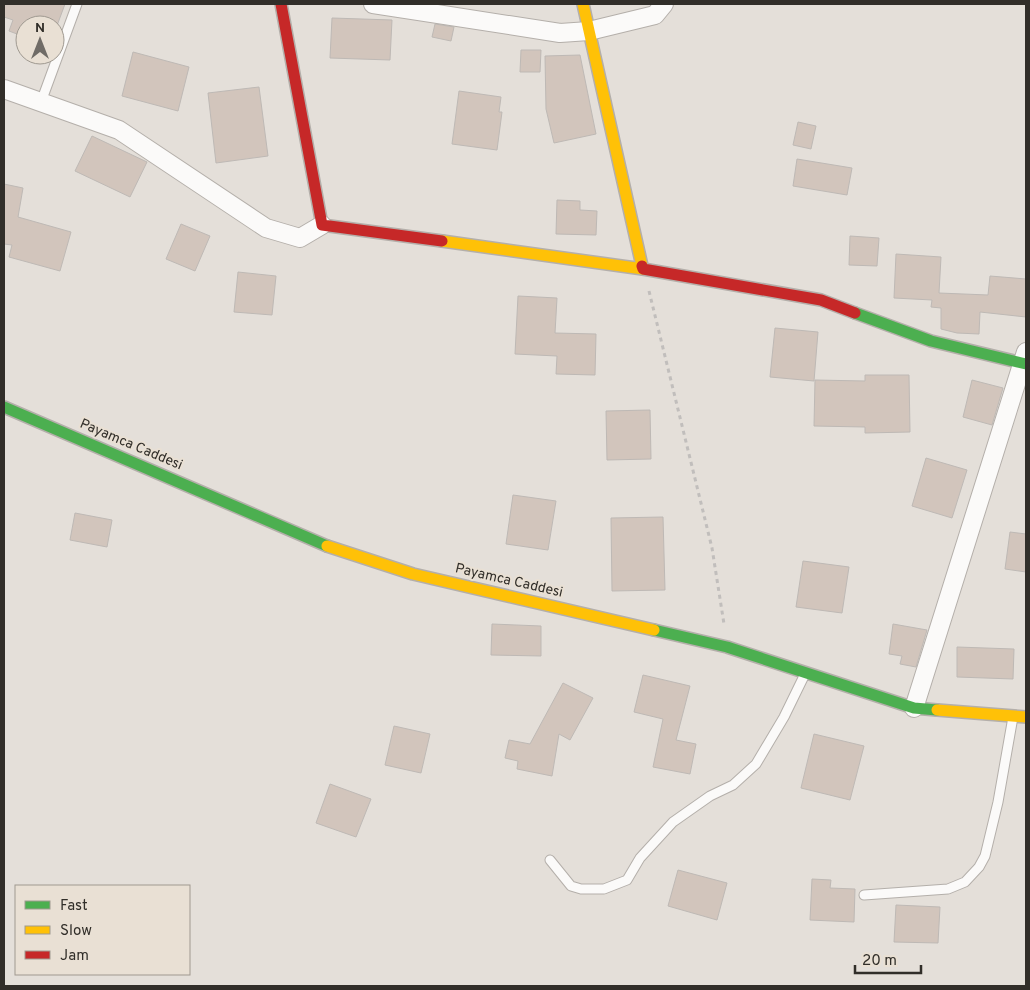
<svg xmlns="http://www.w3.org/2000/svg" width="1030" height="990" font-family="Overpass,sans-serif">
<style>
.building{fill:#d2c5bc;stroke:#beb9b5}
.lines{fill:none;stroke-linecap:round;stroke-linejoin:round}
.lane-casing{stroke:#b4afaa;stroke-width:11}
.street-casing{stroke:#b4afaa;stroke-width:20}
.fast-casing{stroke:#b4afaa;stroke-width:14}
.slow-casing{stroke:#b4afaa;stroke-width:14}
.jam-casing{stroke:#b4afaa;stroke-width:14}
.path{stroke:#c1bebc;stroke-width:3;stroke-dasharray:4 4;stroke-linecap:butt}
.lane{stroke:#fbfaf9;stroke-width:9}
.street{stroke:#fbfaf9;stroke-width:18}
.fast{stroke:#4caf50;stroke-width:11}
.slow{stroke:#ffc107;stroke-width:11}
.jam{stroke:#c62828;stroke-width:11}
.labels{text-anchor:middle;dominant-baseline:central;stroke-width:4;stroke-linejoin:round;paint-order:stroke}
.street-label{font-size:14px;fill:#312e29;stroke:#e9e0d4}
</style>
<rect width="100%" height="100%" fill="#e4dfd9"/>
<!-- building -->
<g class="building">
<path d="M 4,4 L 65,4 L 55,31 L 55,25 L 25,25 L 25,37 L 9,31 L 13,20 L 4,17 Z"/>
<path d="M 332,18 L 392,20 L 390,60 L 330,58 Z"/>
<path d="M 435,24 L 454,27 L 451,41 L 432,37 Z"/>
<path d="M 521,50 L 541,50 L 540,72 L 520,72 Z"/>
<path d="M 133,52 L 189,67 L 178,111 L 122,96 Z"/>
<path d="M 580,55 L 596,134 L 554,143 L 546,109 L 545,56 Z"/>
<path d="M 259,87 L 268,156 L 216,163 L 208,93 Z"/>
<path d="M 459,91 L 501,97 L 499,112 L 502,112 L 497,150 L 452,144 Z"/>
<path d="M 798,122 L 816,126 L 811,149 L 793,145 Z"/>
<path d="M 92,136 L 147,162 L 130,197 L 75,171 Z"/>
<path d="M 797,159 L 852,168 L 847,195 L 793,186 Z"/>
<path d="M 4,184 L 23,188 L 18,217 L 71,232 L 60,271 L 9,257 L 12,245 L 4,244 Z"/>
<path d="M 557,200 L 580,201 L 580,210 L 597,211 L 596,235 L 556,234 Z"/>
<path d="M 181,224 L 210,236 L 195,271 L 166,259 Z"/>
<path d="M 850,236 L 879,238 L 877,266 L 849,265 Z"/>
<path d="M 896,254 L 941,257 L 939,293 L 988,295 L 990,276 L 1026,279 L 1026,317 L 980,312 L 979,334 L 957,333 L 941,329 L 941,308 L 931,307 L 932,300 L 894,298 Z"/>
<path d="M 238,272 L 276,276 L 272,315 L 234,312 Z"/>
<path d="M 518,296 L 557,298 L 555,333 L 596,334 L 595,375 L 556,374 L 557,356 L 515,354 Z"/>
<path d="M 775,328 L 818,332 L 814,381 L 770,377 Z"/>
<path d="M 865,375 L 909,375 L 910,432 L 865,433 L 865,427 L 814,426 L 815,380 L 865,381 Z"/>
<path d="M 972,380 L 1003,388 L 992,425 L 963,417 Z"/>
<path d="M 650,410 L 651,459 L 607,460 L 606,411 Z"/>
<path d="M 926,458 L 967,470 L 952,518 L 912,506 Z"/>
<path d="M 513,495 L 556,501 L 548,550 L 506,544 Z"/>
<path d="M 75,513 L 112,520 L 107,547 L 70,540 Z"/>
<path d="M 663,517 L 665,590 L 612,591 L 611,518 Z"/>
<path d="M 1010,532 L 1026,534 L 1026,572 L 1005,569 Z"/>
<path d="M 803,561 L 849,567 L 842,613 L 796,607 Z"/>
<path d="M 492,624 L 541,626 L 541,656 L 491,655 Z"/>
<path d="M 893,624 L 927,630 L 916,667 L 900,664 L 902,656 L 889,654 Z"/>
<path d="M 957,647 L 1014,649 L 1013,679 L 957,677 Z"/>
<path d="M 643,675 L 690,686 L 676,740 L 696,744 L 690,774 L 653,767 L 663,719 L 634,712 Z"/>
<path d="M 563,683 L 593,698 L 570,740 L 559,734 L 552,776 L 517,769 L 518,761 L 505,758 L 509,740 L 530,744 Z"/>
<path d="M 394,726 L 430,734 L 421,773 L 385,765 Z"/>
<path d="M 814,734 L 864,746 L 850,800 L 801,788 Z"/>
<path d="M 330,784 L 371,799 L 356,837 L 316,823 Z"/>
<path d="M 678,870 L 727,883 L 717,920 L 668,906 Z"/>
<path d="M 812,879 L 831,880 L 830,888 L 855,889 L 854,922 L 810,920 Z"/>
<path d="M 896,905 L 940,907 L 938,943 L 894,942 Z"/>
</g>
<g class="lines">
<!-- lane casing -->
<g class="lane-casing">
<g id="lane">
<path d="M 41,102 L 77,4"/>
<path d="M 550,860 L 571,886 L 581,889 L 604,889 L 627,880 L 640,858 L 673,822 L 710,796 L 733,785 L 756,764 L 784,717 L 805,674"/>
<path d="M 864,895 L 948,889 L 965,882 L 979,867 L 985,856 L 998,802 L 1013,717"/>
</g>
</g>
<!-- street casing -->
<g class="street-casing">
<g id="street">
<path d="M 373,4 L 560,33 L 589,31 L 655,15 L 664,4"/>
<path d="M 4,89 L 119,130 L 266,228 L 300,238 L 322,225"/>
<path d="M 914,708 L 1026,352"/>
</g>
</g>
<!-- fast casing -->
<g class="fast-casing">
<g id="fast">
<path d="M 855,313 L 931,341 L 1026,364"/>
<path d="M 4,407 L 327,546"/>
<path d="M 654,630 L 727,647 L 914,708 L 937,710"/>
</g>
</g>
<!-- slow casing -->
<g class="slow-casing">
<g id="slow">
<path d="M 583,4 L 642,266"/>
<path d="M 442,241 L 643,269"/>
<path d="M 327,546 L 413,574 L 654,630"/>
<path d="M 937,710 L 1026,717"/>
</g>
</g>
<!-- jam casing -->
<g class="jam-casing">
<g id="jam">
<path d="M 281,4 L 322,225 L 442,241"/>
<path d="M 642,266 L 643,269 L 821,300 L 855,313"/>
</g>
</g>
<!-- path -->
<path class="path" d="M 649,291 L 712,548 L 724,624"/>
<!-- lane -->
<use href="#lane" class="lane"/>
<!-- street -->
<use href="#street" class="street"/>
<!-- fast -->
<use href="#fast" class="fast"/>
<!-- slow -->
<use href="#slow" class="slow"/>
<!-- jam -->
<use href="#jam" class="jam"/>
</g>
<g class="labels">
<!-- street labels -->
<g class="street-label">
<text transform="translate(131 445) rotate(23)">Payamca Caddesi</text>
<text transform="translate(509 581) rotate(13)">Payamca Caddesi</text>
</g>
</g>
<!-- border -->
<rect width="1030" height="990" fill="none" stroke="#312e29" stroke-width="10"/>
<!-- legend -->
<rect x="15" y="885" width="175" height="90" fill="#e9e0d4" stroke="#9f9990"/>
<rect x="25" y="901" width="25" height="8" fill="#4caf50" stroke="#9f9990"/>
<text x="60" y="910" font-size="15" fill="#312e29">Fast</text>
<rect x="25" y="926" width="25" height="8" fill="#ffc107" stroke="#9f9990"/>
<text x="60" y="935" font-size="15" fill="#312e29">Slow</text>
<rect x="25" y="951" width="25" height="8" fill="#c62828" stroke="#9f9990"/>
<text x="60" y="960" font-size="15" fill="#312e29">Jam</text>
<!-- north arrow -->
<g transform="translate(40 40)"><circle r="24" fill="#e9e0d4" stroke="#9f9990"/>
<path d="M0-4L9 19L0 12L-9 19Z" fill="#706c67"/>
<text y="-8" font-size="14" font-weight="bold" text-anchor="middle" fill="#312e29">N</text>
</g>
<!-- scale -->
<path d="M855 965v8h66v-8" fill="none" stroke="#312e29" stroke-width="2.5"/>
<text x="862" y="965" font-size="15" fill="#312e29" stroke="#e9e0d4" stroke-width="4" paint-order="stroke">20 m</text>
</svg>
